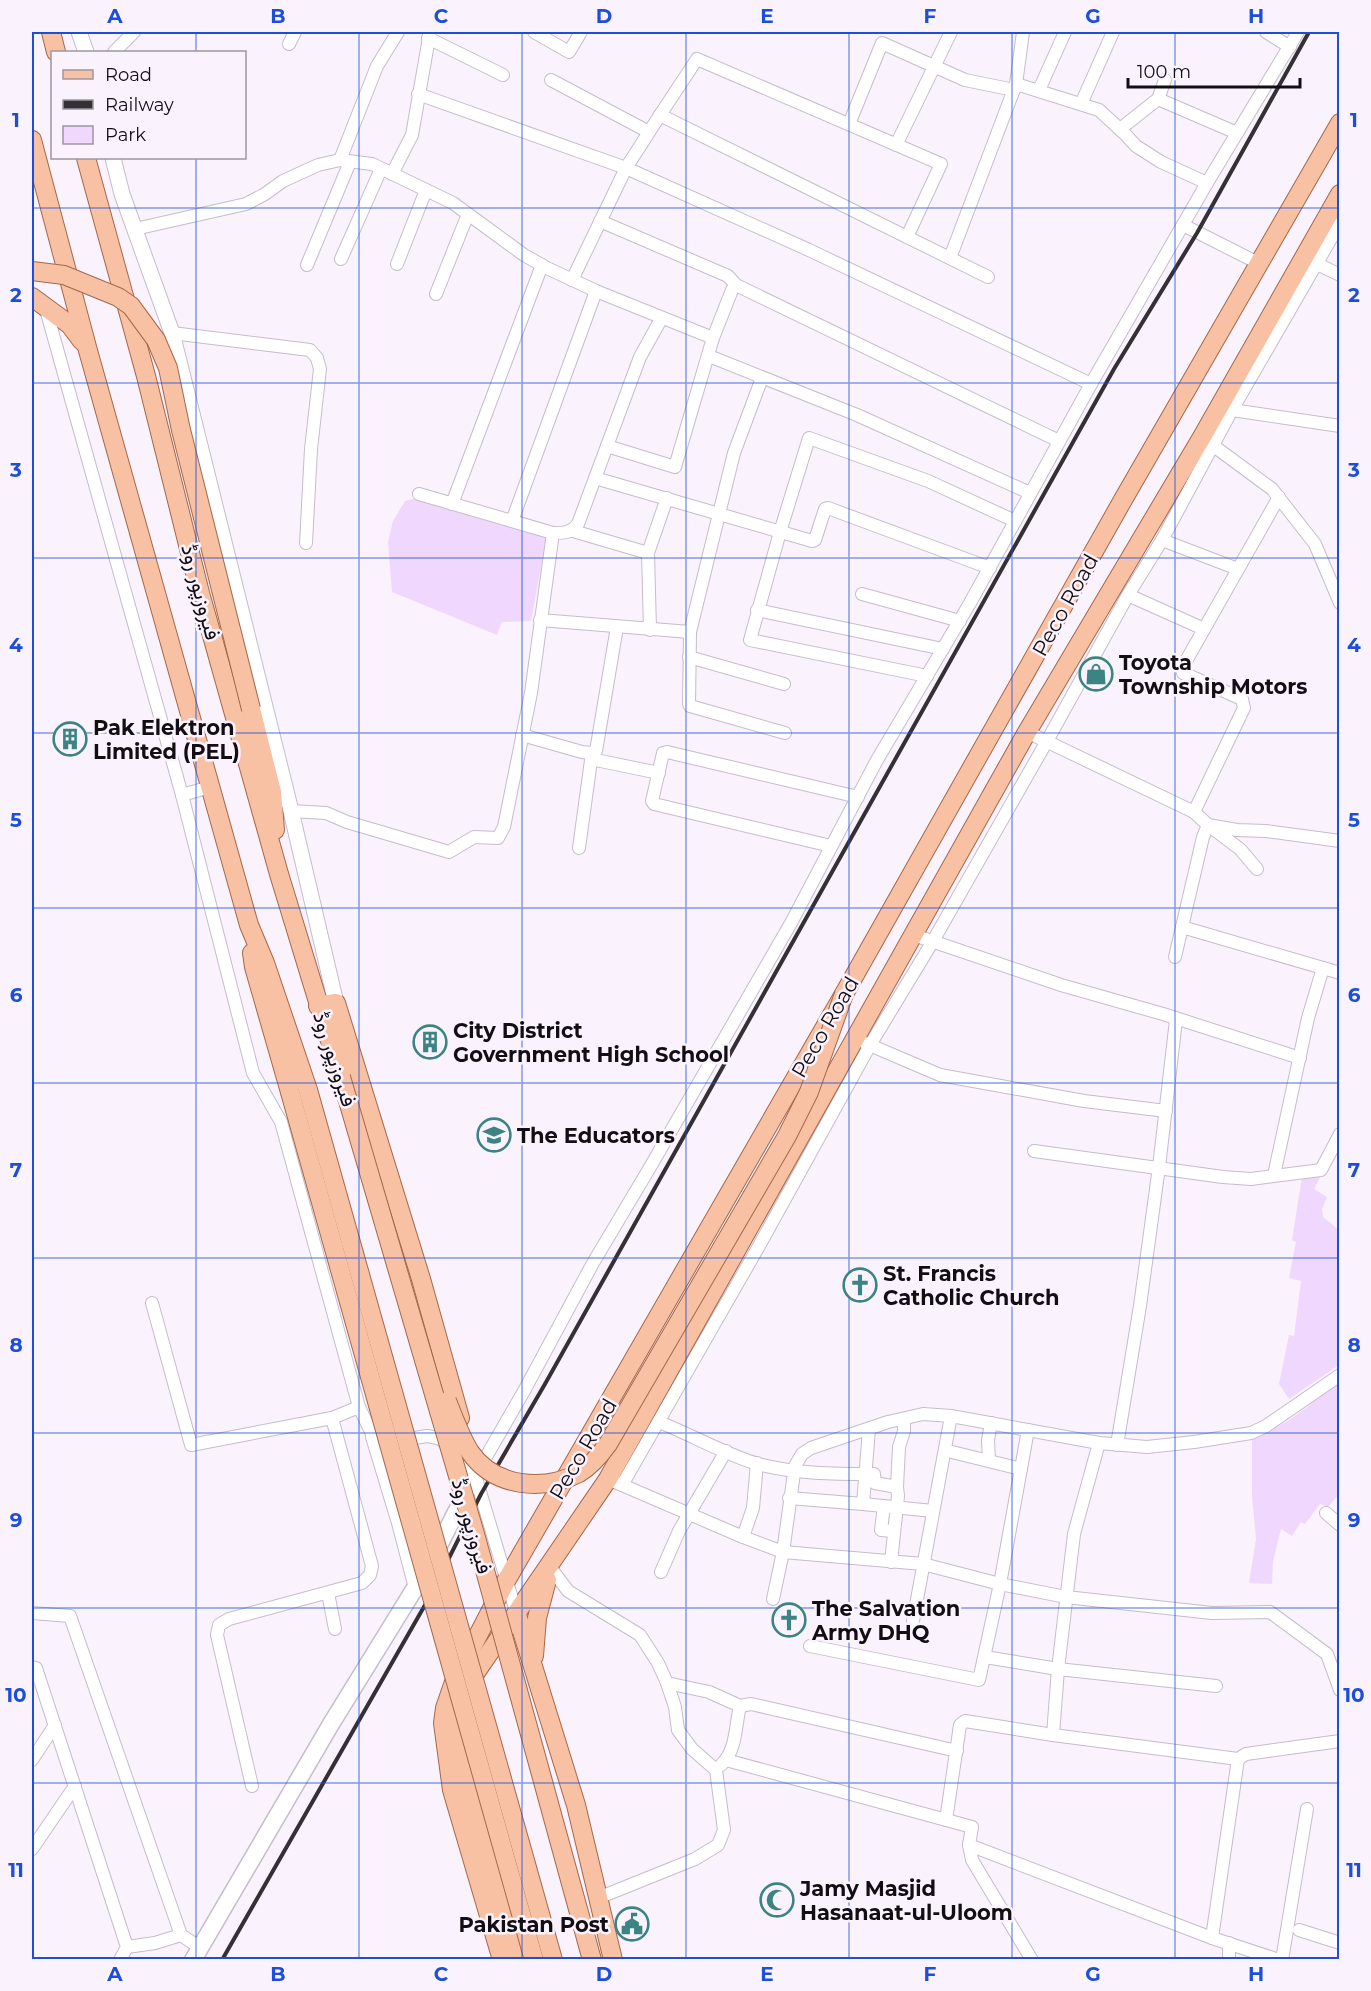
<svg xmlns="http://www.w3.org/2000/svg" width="1371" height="1991" font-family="Montserrat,Vazirmatn,sans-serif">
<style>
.green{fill:#efd7fd}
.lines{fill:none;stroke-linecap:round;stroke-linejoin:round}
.minor-casing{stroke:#c6bccc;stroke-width:14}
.tertiary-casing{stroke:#c6bccc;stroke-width:17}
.secondary-casing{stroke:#c6bccc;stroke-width:19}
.primary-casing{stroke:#a56749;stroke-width:20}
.minor{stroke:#fff;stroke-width:12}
.tertiary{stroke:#fff;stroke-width:15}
.secondary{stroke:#fff;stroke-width:16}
.primary{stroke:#f8c1a3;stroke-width:18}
.rail{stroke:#343036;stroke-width:4}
.primary-bridge-casing{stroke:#a56749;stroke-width:20;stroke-linecap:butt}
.primary-bridge{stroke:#f8c1a3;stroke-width:18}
.grid{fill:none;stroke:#1d4ed8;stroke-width:1.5;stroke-opacity:0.55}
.labels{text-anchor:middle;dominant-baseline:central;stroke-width:5;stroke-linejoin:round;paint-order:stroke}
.street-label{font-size:21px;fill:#120e14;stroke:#faf3fd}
.poi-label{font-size:21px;font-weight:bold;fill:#120e14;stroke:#faf3fd;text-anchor:start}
.neatline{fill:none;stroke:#1d4ed8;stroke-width:2}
.grid-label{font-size:20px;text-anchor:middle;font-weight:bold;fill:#1d4ed8}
</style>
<rect width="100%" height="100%" fill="#faf3fd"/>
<!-- green -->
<g class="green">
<path d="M 416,498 L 547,535 L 531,621 L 502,622 L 497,635 L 392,592 L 388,542 L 393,521 L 405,501 Z"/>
<path d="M 1302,1177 L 1320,1177 L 1314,1189 L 1327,1197 L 1322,1209 L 1323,1217 L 1339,1230 L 1339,1365 L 1289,1399 L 1279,1384 L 1289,1335 L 1294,1336 L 1301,1281 L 1289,1278 L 1296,1242 L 1292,1240 Z"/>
<path d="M 1339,1381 L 1339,1494 L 1328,1507 L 1320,1504 L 1305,1524 L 1301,1522 L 1292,1536 L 1281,1529 L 1273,1561 L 1272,1584 L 1249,1583 L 1256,1539 L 1252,1496 L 1252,1438 C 1286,1427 1312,1403 1339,1381 Z"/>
</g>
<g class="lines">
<!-- minor casing -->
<g class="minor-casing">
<g id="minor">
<path d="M 534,32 L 569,52 L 581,32"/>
<path d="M 1266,32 L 1290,47"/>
<path d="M 428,38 L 503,75"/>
<path d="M 289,44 L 295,32"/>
<path d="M 114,52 L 134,32"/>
<path d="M 551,80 L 649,132"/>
<path d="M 1016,84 L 1023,32"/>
<path d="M 1039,90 L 1065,32"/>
<path d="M 418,94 L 626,168 L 809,250 L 1091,384"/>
<path d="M 1158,99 L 1165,80"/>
<path d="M 1081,104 L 1113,32"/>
<path d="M 660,115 L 697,59 L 941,164 L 907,237"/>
<path d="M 849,124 L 882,43 L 965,80 L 1014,90"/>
<path d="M 1120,129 L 1158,99 L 1237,133"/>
<path d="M 896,145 L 951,32"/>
<path d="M 340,160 L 377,66 L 398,32"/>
<path d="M 392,174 L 412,135 L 430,32"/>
<path d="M 600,221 L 728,276 L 736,285 L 1059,441"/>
<path d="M 1183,225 L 1260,264"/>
<path d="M 135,229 L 246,204 L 265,194 L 283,181 L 318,165 L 340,160 L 372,164 L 453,203 L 524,255 L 547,268 L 596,291 L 713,338 L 675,467 L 607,446"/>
<path d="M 950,258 L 1016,84 L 1099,110 L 1125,134 L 1136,146 L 1161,162 L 1207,183"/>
<path d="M 341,259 L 381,169"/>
<path d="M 1311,261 L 1340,275"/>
<path d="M 397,264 L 426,190"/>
<path d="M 307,265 L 350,162"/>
<path d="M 572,280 L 626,168 L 660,115 L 988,277"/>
<path d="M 436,294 L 468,214"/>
<path d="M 45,306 L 182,795 L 253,1073 L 281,1122 L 359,1407 L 375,1440 L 384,1443 L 427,1436 L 438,1438 L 451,1446 L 475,1475 L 517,1615"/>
<path d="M 172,333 L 310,350 L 317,358 L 320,369 L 311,449 L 306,543"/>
<path d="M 713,338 L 732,290"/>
<path d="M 709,356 L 857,415 L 1030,493"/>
<path d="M 762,378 L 734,453 L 690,632 L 689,704 L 690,706 L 785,733"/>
<path d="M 1232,410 L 1340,223"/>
<path d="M 1207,441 L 1272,489 L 1315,544 L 1340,603"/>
<path d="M 595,478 L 812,541 L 815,540 L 825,509 L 828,508 L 990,568"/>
<path d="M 419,494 L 553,533 C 565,533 571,533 578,524 L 640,357 L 660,321 L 659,317"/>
<path d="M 1279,497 L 1182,668 L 1183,673 L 1242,699 L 1244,708 L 1194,812 L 1208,825 L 1237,830 L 1266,831 L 1340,841"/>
<path d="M 452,504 L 542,265"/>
<path d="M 512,521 L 596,291"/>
<path d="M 573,531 L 648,553"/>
<path d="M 1162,540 L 1238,569"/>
<path d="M 862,594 L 960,621"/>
<path d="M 1128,595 L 1204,629"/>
<path d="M 757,610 L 943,649"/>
<path d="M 540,620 L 690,632"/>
<path d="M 650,630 L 648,553 L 667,498"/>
<path d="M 689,657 L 784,684"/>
<path d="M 927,676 L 750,640 L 780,532 L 809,438 L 928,481 L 1015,521"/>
<path d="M 1027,732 L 1194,812"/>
<path d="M 522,735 L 582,752 L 592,753 L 596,751 L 617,627"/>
<path d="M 591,759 L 659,773"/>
<path d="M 182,795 L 210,787"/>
<path d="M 291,811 L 326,813 L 347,822 L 449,852 L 474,837 L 498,838 L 504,827 L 531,693 L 553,533"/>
<path d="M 831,846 L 654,804 L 652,801 L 663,753 L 667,752 L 858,797"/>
<path d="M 579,848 L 592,753"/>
<path d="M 1182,927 L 1340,973"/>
<path d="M 914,935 L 1061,985 L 1163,1014 L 1300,1058"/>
<path d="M 1175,957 L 1203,837 L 1208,825 L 1240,849 L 1257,869"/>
<path d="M 865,1043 L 940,1075 L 1084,1101 L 1166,1111"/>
<path d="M 1034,1151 L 1223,1177 L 1251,1179 L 1321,1170 L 1340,1134"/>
<path d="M 1274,1175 L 1308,1018 L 1323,968"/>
<path d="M 152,1303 L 191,1445 L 332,1418"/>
<path d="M 659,1422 C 690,1434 726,1455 758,1464 C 795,1474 835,1474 874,1474 L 875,1483 L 897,1487 L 899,1447 L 904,1431 L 904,1419"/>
<path d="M 372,1437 L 398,1523 L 415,1588"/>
<path d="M 1117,1445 L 1140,1306 L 1159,1167 L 1176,1020"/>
<path d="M 952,1452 L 1021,1469"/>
<path d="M 989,1461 L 988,1440 L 991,1423"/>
<path d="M 479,1469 L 524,1391 L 593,1263 L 649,1169 L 791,923 L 877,760 L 970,603 L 1091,384 L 1207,183 L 1298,32"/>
<path d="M 615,1482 L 743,1537 L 783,1552 L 923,1564 L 1000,1584 L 1066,1597 L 1212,1613 L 1270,1612 L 1327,1654 L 1340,1690"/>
<path d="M 622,1485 L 759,1246 L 870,1045 L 933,941 L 1047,741 L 1128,595 L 1162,540 L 1232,410 L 1340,426"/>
<path d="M 789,1498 L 863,1504 L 869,1429"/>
<path d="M 863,1504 L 933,1511"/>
<path d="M 884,1506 L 881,1530 L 894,1531"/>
<path d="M 1326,1513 L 1340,1525"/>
<path d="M 743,1537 L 753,1508 L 757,1463"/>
<path d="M 891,1562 L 898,1496 L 897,1487"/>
<path d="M 550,1567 L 568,1591 L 640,1635 L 658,1663 L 667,1683 L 675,1707 L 678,1730 L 692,1749 L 716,1770 L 724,1830 L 718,1845 L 695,1859 L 598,1898"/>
<path d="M 661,1572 L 679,1531 L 726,1451"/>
<path d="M 328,1593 L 335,1629"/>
<path d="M 773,1599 L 783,1552 L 795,1466 L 802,1454 L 811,1448 L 888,1422 L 923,1414 L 951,1416 L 1099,1443 L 1147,1447 L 1194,1442 L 1251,1433 L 1266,1426 L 1340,1375"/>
<path d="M 32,1613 L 70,1616 L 181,1935 L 199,1947"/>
<path d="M 913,1621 L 951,1416"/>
<path d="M 810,1646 L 979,1680 L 1000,1584 L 1028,1430"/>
<path d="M 985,1657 L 1058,1669 L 1216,1686"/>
<path d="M 32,1667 L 36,1668 L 127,1947 L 120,1960"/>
<path d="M 667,1683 L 709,1692 L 740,1706 C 735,1726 737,1750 721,1765"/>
<path d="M 740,1706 L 751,1704 L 957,1751"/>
<path d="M 1053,1735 L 1058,1669 L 1074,1534 L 1099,1443"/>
<path d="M 32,1760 L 55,1725"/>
<path d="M 726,1760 L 972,1827 L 969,1845 L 972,1860 L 1032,1960"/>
<path d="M 252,1786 L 217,1635 L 219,1625 L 229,1619 L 362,1583 L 370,1575 L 372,1566 L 332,1418 L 359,1407"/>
<path d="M 946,1820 L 960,1725 L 965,1721 L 1053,1735 L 1238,1759 L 1246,1754 L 1340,1741"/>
<path d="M 969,1845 L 1212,1938 L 1279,1960"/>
<path d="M 32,1849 L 75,1786"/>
<path d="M 1299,1930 L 1340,1943"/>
<path d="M 1212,1938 L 1238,1759"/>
<path d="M 127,1947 L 155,1943 L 181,1935"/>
<path d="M 1229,1960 L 1229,1943"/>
<path d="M 1282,1960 L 1307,1809"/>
</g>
</g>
<!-- tertiary casing -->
<g class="tertiary-casing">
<g id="tertiary">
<path d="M 79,32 L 86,52"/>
<path d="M 113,158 L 122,194 L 172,333 L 291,811 L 336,1003"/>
</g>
</g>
<!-- secondary casing -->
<g class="secondary-casing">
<path id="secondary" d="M 193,1960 L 331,1724 L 428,1567 L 475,1475"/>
</g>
<!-- primary casing -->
<g class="primary-casing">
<g id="primary">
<path d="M 51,32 L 56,52"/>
<path d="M 32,140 L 87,347 L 249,925 L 265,963 L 308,1090"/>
<path d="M 86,158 L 146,376 L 200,593 L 279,874 L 341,1077"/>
<path d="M 32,297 L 70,325 L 82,341"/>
<path d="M 251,709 L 272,792 L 275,830"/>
<path d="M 252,953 L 254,967 L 290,1092"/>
<path d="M 318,1006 L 336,1003 L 421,1279 L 460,1418"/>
<path d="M 517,1615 L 576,1805 L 613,1960"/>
<path d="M 534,1656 L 537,1618 L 547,1580"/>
<path d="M 502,1960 L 452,1790 L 443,1723 L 445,1708 L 454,1682 L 506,1581 L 844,994 L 1124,498 L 1340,123"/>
<path d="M 515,1960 L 458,1749 L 460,1706 L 464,1694 L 472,1678 L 608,1479 L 1027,732 L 1202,437 L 1340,194"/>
</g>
</g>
<!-- minor -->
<use href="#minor" class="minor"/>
<!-- tertiary -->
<use href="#tertiary" class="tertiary"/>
<!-- secondary -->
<use href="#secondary" class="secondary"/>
<!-- primary -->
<use href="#primary" class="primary"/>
<!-- rail -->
<path class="rail" d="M 222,1960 L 429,1598 L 481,1494 L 545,1384 L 1114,369 L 1197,233 L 1309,32"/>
<!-- primary-bridge casing -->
<g class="primary-bridge-casing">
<g id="primary-bridge">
<path d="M 32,271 L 64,275 L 118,297 L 131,306 L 156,340 L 168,368 L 181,430 L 251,709"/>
<path d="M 341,1077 L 475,1534 L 592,1960"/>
<path d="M 308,1090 L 553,1960"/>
<path d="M 290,1092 L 534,1960"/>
<path d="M 447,1401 C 454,1418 460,1436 470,1452 C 494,1487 543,1492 579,1473 C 591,1466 600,1455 608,1444 L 787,1136 L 809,1092 L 844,994"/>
</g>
</g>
<!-- primary-bridge -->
<use href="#primary-bridge" class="primary-bridge"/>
</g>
<!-- grid -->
<path class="grid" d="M 196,32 L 196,52M 359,32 L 359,1960M 522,32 L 522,1960M 686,32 L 686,1960M 849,32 L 849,1960M 1012,32 L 1012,1960M 1175,32 L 1175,1960M 196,158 L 196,1960M 32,208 L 1340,208M 32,383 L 1340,383M 32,558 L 1340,558M 32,733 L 1340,733M 32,908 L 1340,908M 32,1083 L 1340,1083M 32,1258 L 1340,1258M 32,1433 L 1340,1433M 32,1608 L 1340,1608M 32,1783 L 1340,1783"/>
<!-- icons -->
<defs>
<g id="shop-ring" transform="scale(1.725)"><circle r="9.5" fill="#faf3fd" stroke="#3b8483" stroke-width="1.5"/><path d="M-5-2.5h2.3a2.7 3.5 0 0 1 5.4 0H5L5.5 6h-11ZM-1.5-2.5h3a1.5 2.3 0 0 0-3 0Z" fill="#3b8483"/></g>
<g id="building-ring" transform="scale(1.725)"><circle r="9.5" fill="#faf3fd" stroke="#3b8483" stroke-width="1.5"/><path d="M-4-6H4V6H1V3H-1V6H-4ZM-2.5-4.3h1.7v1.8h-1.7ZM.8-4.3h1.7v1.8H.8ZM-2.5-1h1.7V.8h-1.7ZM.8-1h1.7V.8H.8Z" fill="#3b8483"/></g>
<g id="school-ring" transform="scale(1.725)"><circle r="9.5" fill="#faf3fd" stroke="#3b8483" stroke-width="1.5"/><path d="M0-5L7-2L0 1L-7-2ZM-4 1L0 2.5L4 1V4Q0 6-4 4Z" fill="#3b8483"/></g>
<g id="church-ring" transform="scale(1.725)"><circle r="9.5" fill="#faf3fd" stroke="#3b8483" stroke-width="1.5"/><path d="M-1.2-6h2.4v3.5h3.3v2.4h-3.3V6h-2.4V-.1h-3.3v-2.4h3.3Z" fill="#3b8483"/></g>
<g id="mosque-ring" transform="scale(1.725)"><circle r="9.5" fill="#faf3fd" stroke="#3b8483" stroke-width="1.5"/><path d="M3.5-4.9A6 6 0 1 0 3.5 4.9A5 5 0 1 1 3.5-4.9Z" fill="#3b8483"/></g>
<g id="civic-ring" transform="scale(1.725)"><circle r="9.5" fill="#faf3fd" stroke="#3b8483" stroke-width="1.5"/><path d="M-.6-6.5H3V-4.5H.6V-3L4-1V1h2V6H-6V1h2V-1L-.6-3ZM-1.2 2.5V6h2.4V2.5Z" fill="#3b8483"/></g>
</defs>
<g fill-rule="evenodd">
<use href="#shop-ring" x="1096" y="674"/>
<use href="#building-ring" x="70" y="739"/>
<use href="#building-ring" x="430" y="1042"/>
<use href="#school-ring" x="494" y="1135"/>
<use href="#church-ring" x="860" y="1285"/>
<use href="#church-ring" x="789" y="1620"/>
<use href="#mosque-ring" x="777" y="1900"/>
<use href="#civic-ring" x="632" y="1924"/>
</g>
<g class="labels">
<!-- street labels -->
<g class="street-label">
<text transform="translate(201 592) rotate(75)">فیروزپور روڈ</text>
<text transform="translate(1065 605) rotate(-61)">Peco Road</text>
<text transform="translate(825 1027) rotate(-60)">Peco Road</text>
<text transform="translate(335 1059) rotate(72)">فیروزپور روڈ</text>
<text transform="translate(583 1449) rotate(-60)">Peco Road</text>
<text transform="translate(472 1526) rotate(74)">فیروزپور روڈ</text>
</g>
<!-- poi labels -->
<g class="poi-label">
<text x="1119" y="662">Toyota<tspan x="1119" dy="24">Township Motors</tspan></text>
<text x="93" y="727">Pak Elektron<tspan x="93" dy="24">Limited (PEL)</tspan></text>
<text x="453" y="1030">City District<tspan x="453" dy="24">Government High School</tspan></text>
<text x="517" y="1135">The Educators</text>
<text x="883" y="1273">St. Francis<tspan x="883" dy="24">Catholic Church</tspan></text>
<text x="812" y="1608">The Salvation<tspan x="812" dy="24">Army DHQ</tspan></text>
<text x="800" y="1888">Jamy Masjid<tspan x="800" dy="24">Hasanaat-ul-Uloom</tspan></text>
<text x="609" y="1924" text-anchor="end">Pakistan Post</text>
</g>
</g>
<!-- border -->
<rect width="1371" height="1991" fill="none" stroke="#faf3fd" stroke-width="66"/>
<!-- legend -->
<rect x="51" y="51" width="195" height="108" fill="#faf3fd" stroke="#9d97a0" stroke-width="1.5"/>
<rect x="63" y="70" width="30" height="9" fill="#f8c1a3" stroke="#9d97a0" stroke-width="1.5"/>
<text x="105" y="81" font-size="18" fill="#120e14">Road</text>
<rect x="63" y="100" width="30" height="9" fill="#343036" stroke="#9d97a0" stroke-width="1.5"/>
<text x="105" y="111" font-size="18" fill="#120e14">Railway</text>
<rect x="63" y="126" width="30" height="18" fill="#efd7fd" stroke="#9d97a0" stroke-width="1.5"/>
<text x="105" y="141" font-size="18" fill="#120e14">Park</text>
<!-- scale -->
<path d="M1128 78v9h172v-9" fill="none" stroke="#120e14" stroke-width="3"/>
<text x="1137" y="78" font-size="18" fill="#120e14" stroke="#faf3fd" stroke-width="4.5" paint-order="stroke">100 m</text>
<rect x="33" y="33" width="1305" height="1925" class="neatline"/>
<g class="grid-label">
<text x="115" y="23">A</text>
<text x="278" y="23">B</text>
<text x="441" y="23">C</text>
<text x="604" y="23">D</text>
<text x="767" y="23">E</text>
<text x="930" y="23">F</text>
<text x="1093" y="23">G</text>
<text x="1256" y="23">H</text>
<text x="16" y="127">1</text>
<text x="1354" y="127">1</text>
<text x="16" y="302">2</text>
<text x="1354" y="302">2</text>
<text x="16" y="477">3</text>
<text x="1354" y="477">3</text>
<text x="16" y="652">4</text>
<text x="1354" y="652">4</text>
<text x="16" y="827">5</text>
<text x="1354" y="827">5</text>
<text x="16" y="1002">6</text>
<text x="1354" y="1002">6</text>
<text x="16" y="1177">7</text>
<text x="1354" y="1177">7</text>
<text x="16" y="1352">8</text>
<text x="1354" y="1352">8</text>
<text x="16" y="1527">9</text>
<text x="1354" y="1527">9</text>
<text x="16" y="1702">10</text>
<text x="1354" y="1702">10</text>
<text x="16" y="1877">11</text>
<text x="1354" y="1877">11</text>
<text x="115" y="1981">A</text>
<text x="278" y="1981">B</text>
<text x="441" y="1981">C</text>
<text x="604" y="1981">D</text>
<text x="767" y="1981">E</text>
<text x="930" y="1981">F</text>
<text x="1093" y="1981">G</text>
<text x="1256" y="1981">H</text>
</g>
</svg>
